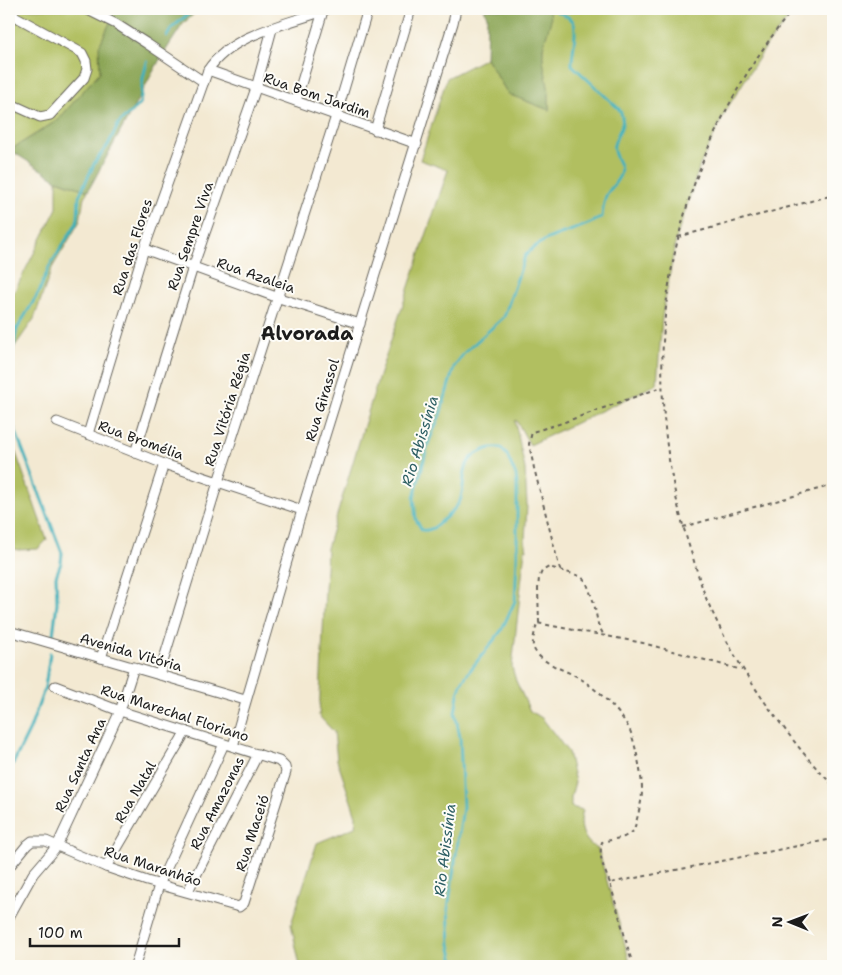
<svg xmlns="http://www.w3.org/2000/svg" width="842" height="975" font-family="'Shantell Sans',sans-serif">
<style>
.green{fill:#b1bf61;stroke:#666e3e}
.forest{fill:#8ca657;stroke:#54613a}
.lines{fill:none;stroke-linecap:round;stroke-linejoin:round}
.stream{stroke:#41b1bb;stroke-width:3}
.street-casing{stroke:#67645c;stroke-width:11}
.path{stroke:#67645c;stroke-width:2;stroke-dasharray:4 4;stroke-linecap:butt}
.street{stroke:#fff;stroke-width:9}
.labels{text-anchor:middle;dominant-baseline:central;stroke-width:4;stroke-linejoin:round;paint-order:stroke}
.street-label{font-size:14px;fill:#1c1c1c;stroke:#fdfcf7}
.water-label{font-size:15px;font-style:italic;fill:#2d5f64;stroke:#fdfcf7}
.district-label{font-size:19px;font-weight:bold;fill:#1c1c1c;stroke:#fdfcf7}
</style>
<rect width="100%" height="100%" fill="#fdfcf7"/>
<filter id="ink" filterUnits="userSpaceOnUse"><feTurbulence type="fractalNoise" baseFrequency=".02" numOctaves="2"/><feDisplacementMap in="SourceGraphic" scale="10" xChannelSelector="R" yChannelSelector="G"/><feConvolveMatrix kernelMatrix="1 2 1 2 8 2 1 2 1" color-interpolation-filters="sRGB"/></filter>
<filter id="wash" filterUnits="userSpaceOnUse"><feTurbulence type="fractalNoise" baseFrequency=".0096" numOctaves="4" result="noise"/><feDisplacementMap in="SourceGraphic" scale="20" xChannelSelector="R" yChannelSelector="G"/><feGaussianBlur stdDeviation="1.12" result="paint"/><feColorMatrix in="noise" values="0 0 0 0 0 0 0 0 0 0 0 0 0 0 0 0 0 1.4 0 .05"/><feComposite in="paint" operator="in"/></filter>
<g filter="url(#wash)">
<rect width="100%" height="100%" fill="#f3e9d2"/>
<!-- green -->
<g class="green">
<path d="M 9,9 L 104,9 L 113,16 L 100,46 L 100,72 L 58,120 L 10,150 Z"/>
<path d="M 550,9 L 796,9 L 767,45 L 726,110 L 700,165 L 676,239 L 662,317 L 657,384 L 530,445 L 516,420 L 515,421 L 525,469 L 527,505 L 525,540 L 527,550 L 525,549 L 512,667 L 516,681 L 530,711 L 542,718 L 568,752 L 575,782 L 571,797 L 571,807 L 583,810 C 578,826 583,842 598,849 L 631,966 L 300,966 L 291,924 L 317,843 L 355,827 L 356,816 L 337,760 L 334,732 L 319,716 L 327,548 L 379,376 L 448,170 L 420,160 L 447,78 L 486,58 L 508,94 L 549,110 C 550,89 540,68 543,47 C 545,33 552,24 550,9 Z"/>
<path d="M 57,180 L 88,191 L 84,197 L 80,221 L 52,268 L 34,319 L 15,346 L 9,361 L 9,302 L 57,208 Z"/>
<path d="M 9,428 L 13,445 L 47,540 L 38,549 L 18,550 L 9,547 Z"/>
</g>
<!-- forest -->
<g class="forest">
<path d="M 104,9 L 199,9 L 183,24 L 159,61 L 88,191 L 57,180 L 10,150 L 58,120 L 100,72 L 99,46 L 113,16 Z"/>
<path d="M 484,9 L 550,9 L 551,20 L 543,47 L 543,60 L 549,92 L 549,110 L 508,94 L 486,58 L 487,16 Z"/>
</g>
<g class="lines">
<!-- stream -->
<g class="stream">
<path d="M 167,36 L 172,28 L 194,9"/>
<path d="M 9,326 L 17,329"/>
<path d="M 9,370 L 17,329 L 39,292 L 49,267 L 76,224 L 78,218 L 79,196 L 95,162 L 108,145 L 119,123 L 140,104 L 143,78 L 147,62"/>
<path d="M 9,414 L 62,553 L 61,563 L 56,576 L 57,603 L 53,635"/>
<path d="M 9,772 L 30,729 L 45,687 L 50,653"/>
<path d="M 455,966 L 450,944 L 448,909 L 463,807 L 460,737 L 455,713 L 458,694 L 461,684 L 468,673 L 501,631 L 515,601 L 517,557 L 517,485 L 516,476 L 507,455 L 501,448 C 493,447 489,448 482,451 C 458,461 467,481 460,501 C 456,509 448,515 442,521 C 435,527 431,531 422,530 L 416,520 L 414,498 L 428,444 L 440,415 L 454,367 L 464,353 L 504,317 L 525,256 C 545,232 577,233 602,217 C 603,209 603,202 607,194 C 611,188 617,182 620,175 C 624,163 611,156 614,145 C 617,131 628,125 619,109 L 572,65 C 571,55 580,26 571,19 C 566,15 559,13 554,9"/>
</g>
</g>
</g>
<g filter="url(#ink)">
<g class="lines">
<!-- street casing -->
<g class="street-casing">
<g id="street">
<path d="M 86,9 L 116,24 L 146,43 L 204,82"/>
<path d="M 9,13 L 82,53 L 86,61 L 87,69 L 84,78 L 50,115 L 40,117 L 9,103"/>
<path d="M 208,70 L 417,144"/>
<path d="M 296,101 L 323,11"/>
<path d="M 375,130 L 411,9"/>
<path d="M 144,249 L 276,297 L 360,324"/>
<path d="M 57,422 L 164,464 L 302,510"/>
<path d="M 88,434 L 144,249 L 208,70 C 232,34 284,25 323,11 L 327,9"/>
<path d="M 135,453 L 193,267 L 256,88 L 272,29"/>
<path d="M 9,631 L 245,700"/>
<path d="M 101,658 L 164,464"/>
<path d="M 159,675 L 218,482 L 336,116 L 368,9"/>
<path d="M 233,746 L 302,510 L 453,23 L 455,14 L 454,9"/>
<path d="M 9,867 L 27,845 L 32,841 L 46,841 L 106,867 L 147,881 L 239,907 L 244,903 L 286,772 L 285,767 L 279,761 L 120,711 L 55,686"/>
<path d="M 106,867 L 186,731"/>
<path d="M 188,891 L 258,754"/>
<path d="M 9,917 L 33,874 L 57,846 L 120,711 L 134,667"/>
<path d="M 135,966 L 159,885 L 224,744"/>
</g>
</g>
<!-- path -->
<g class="path">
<path d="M 793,9 C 666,164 629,368 693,558 C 697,571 701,585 706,598 C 725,642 749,682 778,720 C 795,743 812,765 833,785"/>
<path d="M 678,237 L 833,195"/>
<path d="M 683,527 L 833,485"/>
<path d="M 560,570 L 534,468 L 529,444 L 532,432 L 559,424 L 662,387"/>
<path d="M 539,623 L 538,589 L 539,578 L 542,571 L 549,567 L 580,576 L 586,581 L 594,603 L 598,624 L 604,636"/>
<path d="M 610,883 C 604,869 598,857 602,842 L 624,837 L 634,831 C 637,817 642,804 642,790 C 642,774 636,748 631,733 C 624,714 594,686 576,676 C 563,669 537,662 533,646 C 532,640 536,629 537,623 L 643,643 L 742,670"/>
<path d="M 633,966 L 610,883 L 833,839"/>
</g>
<!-- street -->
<use href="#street" class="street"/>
</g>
</g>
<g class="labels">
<!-- street labels -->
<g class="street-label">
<text transform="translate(317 95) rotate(19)">Rua Bom Jardim</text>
<text transform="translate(190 236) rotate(-71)">Rua Sempre Viva</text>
<text transform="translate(132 247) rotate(-72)">Rua das Flores</text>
<text transform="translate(256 275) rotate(19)">Rua Azaleia</text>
<text transform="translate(322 400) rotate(-73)">Rua Girassol</text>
<text transform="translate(227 409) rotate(-72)">Rua Vitória Régia</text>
<text transform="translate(141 440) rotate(20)">Rua Bromélia</text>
<text transform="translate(131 652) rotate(16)">Avenida Vitória</text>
<text transform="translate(175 713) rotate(18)">Rua Marechal Floriano</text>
<text transform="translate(80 765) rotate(-65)">Rua Santa Ana</text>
<text transform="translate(135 792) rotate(-60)">Rua Natal</text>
<text transform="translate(217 803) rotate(-63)">Rua Amazonas</text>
<text transform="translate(252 833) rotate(-72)">Rua Maceió</text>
<text transform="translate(153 866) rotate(18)">Rua Maranhão</text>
</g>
<!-- water labels -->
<g class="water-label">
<text transform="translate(420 441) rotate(-73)">Rio Abissínia</text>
<text transform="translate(445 850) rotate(-83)">Rio Abissínia</text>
</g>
<!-- district labels -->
<g class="district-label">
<text x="307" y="333">Alvorada</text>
</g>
</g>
<!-- margin -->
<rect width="842" height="975" fill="none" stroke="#fdfcf7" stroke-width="30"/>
<!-- north arrow -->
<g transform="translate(790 922) rotate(271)" stroke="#fdfcf7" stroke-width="4" paint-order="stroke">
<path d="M0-4L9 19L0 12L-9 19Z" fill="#1c1c1c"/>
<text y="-8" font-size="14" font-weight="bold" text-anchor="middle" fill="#1c1c1c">N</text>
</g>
<!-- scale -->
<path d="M30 938v8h149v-8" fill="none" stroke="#1c1c1c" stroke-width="2.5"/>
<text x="38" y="938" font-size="15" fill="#1c1c1c" stroke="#fdfcf7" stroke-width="4" paint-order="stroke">100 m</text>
</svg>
